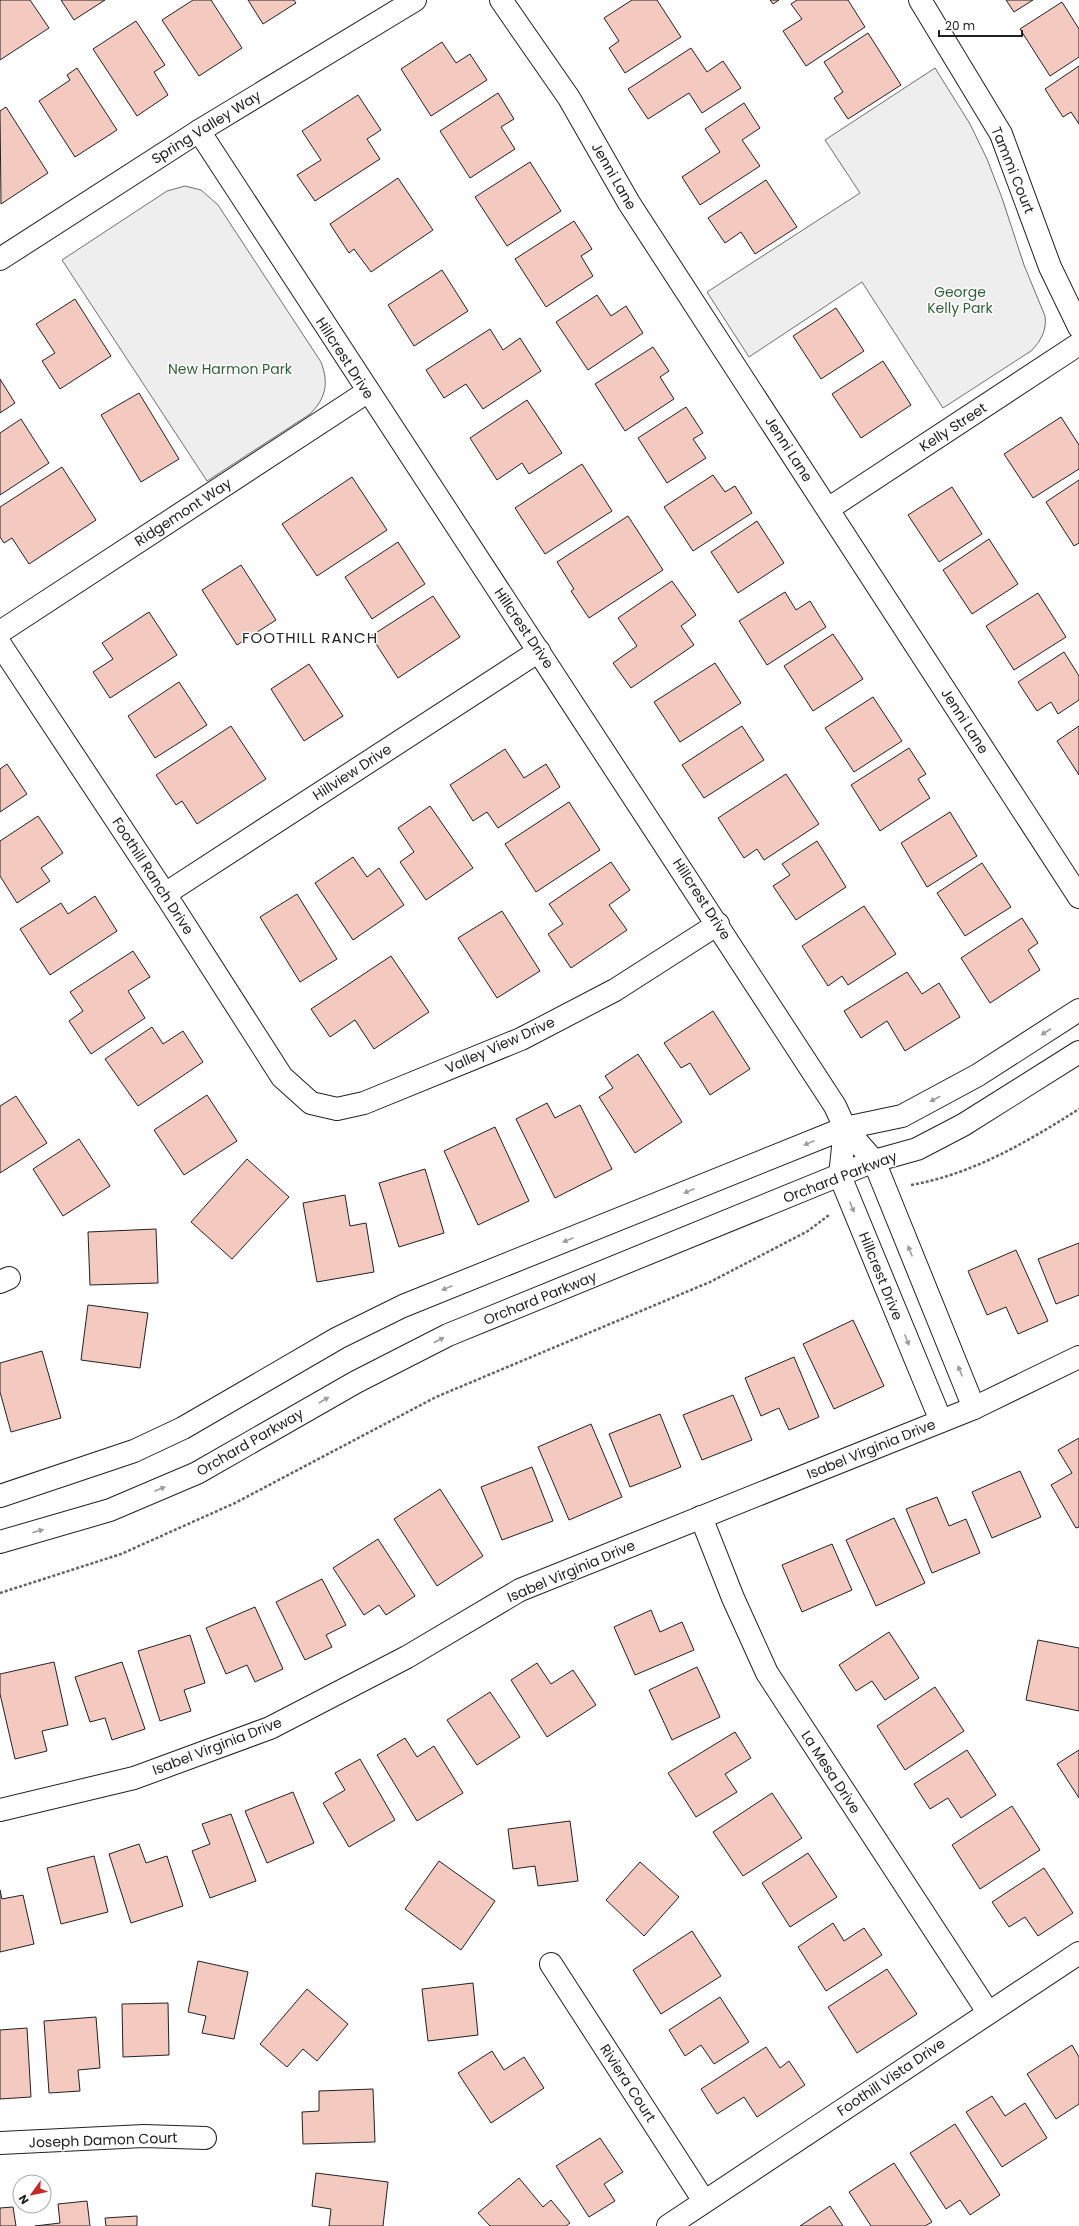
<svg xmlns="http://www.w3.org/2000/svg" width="1079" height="2226" font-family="Poppins,sans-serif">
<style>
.green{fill:#eee;stroke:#6f6f6f}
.building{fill:#f3c9c0;stroke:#222}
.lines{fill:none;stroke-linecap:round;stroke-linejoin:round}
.minor-casing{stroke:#222;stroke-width:24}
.path{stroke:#646464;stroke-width:2.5;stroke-dasharray:3 2;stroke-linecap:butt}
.minor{stroke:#fff;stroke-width:22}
.oneway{fill:#9c9c9c}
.labels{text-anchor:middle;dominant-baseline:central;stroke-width:3;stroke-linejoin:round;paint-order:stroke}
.street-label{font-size:14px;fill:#222;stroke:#fff}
.park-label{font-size:14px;fill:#2f5e38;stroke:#fff}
.neighbourhood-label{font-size:15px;letter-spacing:1px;fill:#222;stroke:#fff}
</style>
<rect width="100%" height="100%" fill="#fff"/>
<!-- green -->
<g class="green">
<path d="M 935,68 L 970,124 L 987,159 L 1002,198 L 1024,265 L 1045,316 C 1047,330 1041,341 1031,351 L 943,408 L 862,282 L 749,357 L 707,292 L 860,193 L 825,140 Z"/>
<path d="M 185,186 L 201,190 L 218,205 L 321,362 C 329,383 326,398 310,414 L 207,481 L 62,260 L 167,191 Z"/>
</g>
<!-- building -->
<g class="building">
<path d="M 0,0 L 30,0 L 49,28 L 0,60 Z"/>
<path d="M 61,0 L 105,0 L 74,20 Z"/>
<path d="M 193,0 L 211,0 L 242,48 L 199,76 L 162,20 Z"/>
<path d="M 248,0 L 294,0 L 296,3 L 263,24 Z"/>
<path d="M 632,0 L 657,0 L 681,37 L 625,73 L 609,48 L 619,41 L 604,18 Z"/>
<path d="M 770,0 L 779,0 L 773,4 Z"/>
<path d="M 797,0 L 848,0 L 865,27 L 806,66 L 783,31 L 802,19 L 791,4 Z"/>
<path d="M 1006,0 L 1033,0 L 1014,12 Z"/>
<path d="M 1062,2 L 1079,29 L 1079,57 L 1050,76 L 1020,29 Z"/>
<path d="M 136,21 L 165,65 L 154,72 L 168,95 L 137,116 L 93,49 Z"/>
<path d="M 868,33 L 901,85 L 848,119 L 834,98 L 843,92 L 824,62 Z"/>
<path d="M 442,42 L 456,63 L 470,54 L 487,80 L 431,116 L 401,69 Z"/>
<path d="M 691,48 L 707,72 L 723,61 L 741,88 L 702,113 L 689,93 L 648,119 L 628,89 Z"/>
<path d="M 1079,66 L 1079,124 L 1071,112 L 1063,117 L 1045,89 Z"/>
<path d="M 77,68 L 117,130 L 75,157 L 39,101 L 70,80 L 67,75 Z"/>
<path d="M 498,93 L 514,119 L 501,127 L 515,149 L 470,178 L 440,131 Z"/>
<path d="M 358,95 L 381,130 L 367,139 L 380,159 L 315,201 L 297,175 L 321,160 L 302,131 Z"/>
<path d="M 744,103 L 760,128 L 742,140 L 760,166 L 700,205 L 682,177 L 720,152 L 705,129 Z"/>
<path d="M 6,107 L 48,173 L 1,204 L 0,111 Z"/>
<path d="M 530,162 L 561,211 L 507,246 L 475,197 Z"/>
<path d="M 398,178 L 433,230 L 371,272 L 354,249 L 349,253 L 330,224 Z"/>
<path d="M 766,180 L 797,227 L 755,254 L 741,232 L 725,243 L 708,218 Z"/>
<path d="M 574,221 L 592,249 L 581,256 L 593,276 L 546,307 L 515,259 Z"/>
<path d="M 442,270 L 468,311 L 414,346 L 388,305 Z"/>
<path d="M 597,295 L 611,316 L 626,306 L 643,333 L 588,370 L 556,322 Z"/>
<path d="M 75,299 L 111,356 L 60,389 L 42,361 L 55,353 L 36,324 Z"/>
<path d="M 836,308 L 864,351 L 821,379 L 793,336 Z"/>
<path d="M 490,329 L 503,350 L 520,338 L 541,371 L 483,409 L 466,384 L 444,398 L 426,370 Z"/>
<path d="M 653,347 L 669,371 L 660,377 L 674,399 L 625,431 L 595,384 Z"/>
<path d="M 883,361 L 911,405 L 861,438 L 832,394 Z"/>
<path d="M 0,379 L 15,403 L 0,413 Z"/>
<path d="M 139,393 L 179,459 L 141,482 L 101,415 Z"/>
<path d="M 527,400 L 562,453 L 529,474 L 522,463 L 497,480 L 470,438 Z"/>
<path d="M 686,407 L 703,433 L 693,439 L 706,458 L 667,483 L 638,438 Z"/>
<path d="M 1061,417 L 1079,445 L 1079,469 L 1033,498 L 1004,454 Z"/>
<path d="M 21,419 L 49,463 L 0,495 L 0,433 Z"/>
<path d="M 582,464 L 612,511 L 545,554 L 515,508 Z"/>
<path d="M 62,467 L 96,520 L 29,564 L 12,538 L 4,543 L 0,537 L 0,507 Z"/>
<path d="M 713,475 L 725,492 L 735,486 L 752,513 L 693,551 L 664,507 Z"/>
<path d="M 352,477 L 387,530 L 317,576 L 282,524 Z"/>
<path d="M 1079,480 L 1079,543 L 1074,546 L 1046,502 Z"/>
<path d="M 952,487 L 982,534 L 939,562 L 908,515 Z"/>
<path d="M 628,516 L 663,570 L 589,618 L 571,591 L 574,589 L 557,562 Z"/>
<path d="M 757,521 L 784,563 L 738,593 L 711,552 Z"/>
<path d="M 989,539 L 1018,584 L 972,614 L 943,570 Z"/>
<path d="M 398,542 L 425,584 L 372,619 L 345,577 Z"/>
<path d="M 241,565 L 276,620 L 237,645 L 202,590 Z"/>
<path d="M 672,581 L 696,615 L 681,626 L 694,645 L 631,688 L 613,663 L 637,646 L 618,618 Z"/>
<path d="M 785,592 L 796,610 L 810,601 L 826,627 L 767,665 L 739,621 Z"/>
<path d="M 1038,593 L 1066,637 L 1014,670 L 986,626 Z"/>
<path d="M 433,596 L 460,637 L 398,678 L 371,636 Z"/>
<path d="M 149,612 L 177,655 L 110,698 L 93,672 L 113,659 L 102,643 Z"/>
<path d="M 833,634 L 863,679 L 813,711 L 784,666 Z"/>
<path d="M 1064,652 L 1079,676 L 1079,700 L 1058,714 L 1051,702 L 1037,711 L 1018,682 Z"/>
<path d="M 715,663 L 741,703 L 680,742 L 654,702 Z"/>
<path d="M 309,664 L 343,716 L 304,741 L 271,689 Z"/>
<path d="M 179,682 L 207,725 L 155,758 L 128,716 Z"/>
<path d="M 873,697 L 902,741 L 854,772 L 825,728 Z"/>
<path d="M 231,726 L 266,779 L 197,824 L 182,801 L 176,805 L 156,775 Z"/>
<path d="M 742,726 L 764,760 L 704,798 L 682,765 Z"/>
<path d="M 1079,726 L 1079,775 L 1057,741 Z"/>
<path d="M 909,748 L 926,774 L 918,779 L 930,798 L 880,831 L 851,785 Z"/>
<path d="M 505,749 L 524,778 L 546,764 L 560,787 L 498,828 L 487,812 L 473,821 L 450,785 Z"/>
<path d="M 7,764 L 27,794 L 0,812 L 0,769 Z"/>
<path d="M 786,774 L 819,824 L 764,860 L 757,849 L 744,858 L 718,818 Z"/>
<path d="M 569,802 L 600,850 L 536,892 L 505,844 Z"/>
<path d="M 430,806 L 473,868 L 426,900 L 400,862 L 414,852 L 398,828 Z"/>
<path d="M 950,812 L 977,856 L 927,887 L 901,843 Z"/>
<path d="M 38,816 L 63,853 L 41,868 L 50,881 L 17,903 L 0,876 L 0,841 Z"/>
<path d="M 817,841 L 846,887 L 796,920 L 773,886 L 790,875 L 782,864 Z"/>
<path d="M 353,857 L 367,877 L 379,868 L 404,905 L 353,940 L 315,883 Z"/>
<path d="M 611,862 L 630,890 L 609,905 L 627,930 L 571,968 L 548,934 L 563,924 L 549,904 Z"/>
<path d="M 982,863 L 1011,907 L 965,936 L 937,893 Z"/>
<path d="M 297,894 L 337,959 L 300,982 L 260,917 Z"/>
<path d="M 95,896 L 117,931 L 50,975 L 20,929 L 61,903 L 68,914 Z"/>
<path d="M 864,906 L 896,954 L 848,985 L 842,976 L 828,986 L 802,946 Z"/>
<path d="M 502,911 L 540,971 L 497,998 L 458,938 Z"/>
<path d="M 1022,918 L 1038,943 L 1028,950 L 1040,970 L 990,1003 L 961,958 Z"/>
<path d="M 133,951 L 150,977 L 128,991 L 145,1018 L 91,1054 L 69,1021 L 83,1011 L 70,992 Z"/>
<path d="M 391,956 L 429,1012 L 374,1049 L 355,1020 L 330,1037 L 311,1009 Z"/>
<path d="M 907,972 L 922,994 L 939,983 L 960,1017 L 905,1051 L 887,1021 L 861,1038 L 844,1011 Z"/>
<path d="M 713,1011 L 750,1069 L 710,1095 L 690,1063 L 681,1068 L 664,1043 Z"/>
<path d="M 152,1027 L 163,1044 L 183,1031 L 203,1062 L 138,1106 L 105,1059 Z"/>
<path d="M 638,1054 L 682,1122 L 635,1153 L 599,1097 L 613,1088 L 605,1076 Z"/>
<path d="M 207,1095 L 237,1141 L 184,1175 L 154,1130 Z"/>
<path d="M 16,1096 L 47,1143 L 0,1173 L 0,1106 Z"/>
<path d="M 547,1103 L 555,1118 L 580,1105 L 612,1169 L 555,1198 L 516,1119 Z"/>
<path d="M 495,1127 L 529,1201 L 478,1225 L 444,1151 Z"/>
<path d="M 79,1139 L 110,1186 L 63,1216 L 33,1169 Z"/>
<path d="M 247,1159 L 289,1197 L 232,1259 L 191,1222 Z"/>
<path d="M 425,1169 L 444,1233 L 399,1247 L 379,1183 Z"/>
<path d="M 345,1195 L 350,1226 L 366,1223 L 374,1272 L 317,1282 L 303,1203 Z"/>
<path d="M 156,1229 L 158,1283 L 90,1285 L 88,1232 Z"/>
<path d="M 1079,1243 L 1079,1295 L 1056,1304 L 1038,1259 Z"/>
<path d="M 1016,1250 L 1048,1321 L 1018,1334 L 1006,1307 L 987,1315 L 968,1271 Z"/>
<path d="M 88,1305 L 148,1313 L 140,1368 L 81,1360 Z"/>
<path d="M 853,1320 L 884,1386 L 834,1409 L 803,1344 Z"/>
<path d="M 42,1351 L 61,1418 L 11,1432 L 0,1392 L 0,1363 Z"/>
<path d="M 794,1357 L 819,1417 L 789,1430 L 779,1408 L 761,1416 L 745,1378 Z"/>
<path d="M 733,1395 L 752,1440 L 702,1460 L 683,1415 Z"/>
<path d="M 660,1414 L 681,1467 L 630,1487 L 609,1434 Z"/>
<path d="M 591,1424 L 622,1497 L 569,1520 L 538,1447 Z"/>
<path d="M 1079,1438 L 1079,1527 L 1076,1528 L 1051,1485 L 1072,1473 L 1058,1450 Z"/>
<path d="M 532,1467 L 553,1521 L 502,1540 L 481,1487 Z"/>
<path d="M 1020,1471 L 1041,1517 L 992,1538 L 972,1492 Z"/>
<path d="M 440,1489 L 483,1556 L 437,1586 L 394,1519 Z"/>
<path d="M 937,1497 L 949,1526 L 966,1519 L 980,1553 L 932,1573 L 906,1509 Z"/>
<path d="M 894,1518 L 925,1583 L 876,1606 L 846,1540 Z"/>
<path d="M 378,1539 L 415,1596 L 386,1615 L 379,1605 L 364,1615 L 333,1568 Z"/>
<path d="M 832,1544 L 852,1590 L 802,1612 L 782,1565 Z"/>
<path d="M 322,1579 L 346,1625 L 326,1635 L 332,1647 L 305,1660 L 276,1602 Z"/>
<path d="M 255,1607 L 283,1669 L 255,1682 L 247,1665 L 226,1674 L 206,1628 Z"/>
<path d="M 651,1610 L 660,1632 L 682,1622 L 694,1650 L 635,1675 L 614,1627 Z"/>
<path d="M 889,1632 L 919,1678 L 885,1700 L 872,1681 L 856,1691 L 839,1665 Z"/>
<path d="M 190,1635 L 205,1683 L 184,1690 L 191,1711 L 160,1721 L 138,1651 Z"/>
<path d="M 1038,1640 L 1079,1648 L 1079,1711 L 1026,1700 Z"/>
<path d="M 54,1662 L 68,1725 L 42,1731 L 47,1751 L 15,1759 L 0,1694 L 0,1674 Z"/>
<path d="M 122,1662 L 145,1729 L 112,1740 L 105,1718 L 90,1722 L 75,1677 Z"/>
<path d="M 537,1663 L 551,1684 L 573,1670 L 596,1705 L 547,1737 L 511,1680 Z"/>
<path d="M 697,1667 L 720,1717 L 672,1740 L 649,1690 Z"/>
<path d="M 935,1687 L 964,1731 L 905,1770 L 877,1726 Z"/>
<path d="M 490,1692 L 520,1737 L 477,1765 L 447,1720 Z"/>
<path d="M 735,1732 L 751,1758 L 725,1774 L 737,1792 L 696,1817 L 668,1773 Z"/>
<path d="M 405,1738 L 417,1757 L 434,1746 L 463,1793 L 417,1821 L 377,1755 Z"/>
<path d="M 967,1750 L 996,1795 L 961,1818 L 948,1798 L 930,1809 L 914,1784 Z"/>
<path d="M 1079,1750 L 1079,1798 L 1057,1764 Z"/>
<path d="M 360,1759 L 395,1820 L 349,1847 L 323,1803 L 345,1790 L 335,1773 Z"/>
<path d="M 293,1792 L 314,1843 L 267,1863 L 245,1811 Z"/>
<path d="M 772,1793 L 802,1838 L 743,1876 L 713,1832 Z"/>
<path d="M 1012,1806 L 1040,1850 L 980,1889 L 952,1845 Z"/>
<path d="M 231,1814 L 256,1881 L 210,1898 L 192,1851 L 210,1844 L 202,1824 Z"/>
<path d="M 570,1821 L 578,1881 L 538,1886 L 535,1866 L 513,1869 L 508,1829 Z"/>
<path d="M 139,1844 L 146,1863 L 167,1856 L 183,1906 L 131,1923 L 109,1854 Z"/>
<path d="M 808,1853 L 837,1897 L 790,1927 L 762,1883 Z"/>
<path d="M 94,1856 L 108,1912 L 61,1924 L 47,1868 Z"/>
<path d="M 439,1861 L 495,1901 L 461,1950 L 405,1909 Z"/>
<path d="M 640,1862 L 679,1897 L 644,1936 L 606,1900 Z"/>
<path d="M 1044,1868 L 1073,1913 L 1038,1936 L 1025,1917 L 1009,1927 L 992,1902 Z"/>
<path d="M 0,1890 L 2,1899 L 23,1895 L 34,1944 L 0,1952 Z"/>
<path d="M 833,1923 L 844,1941 L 864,1928 L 882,1955 L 826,1991 L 798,1947 Z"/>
<path d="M 692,1931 L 721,1976 L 661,2014 L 633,1970 Z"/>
<path d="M 198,1961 L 248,1972 L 234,2039 L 202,2033 L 206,2016 L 188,2012 Z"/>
<path d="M 887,1969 L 917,2014 L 857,2053 L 828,2007 Z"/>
<path d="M 473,1983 L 478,2035 L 428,2041 L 422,1989 Z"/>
<path d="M 307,1989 L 348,2024 L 317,2061 L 303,2049 L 287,2067 L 260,2044 Z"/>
<path d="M 720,1997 L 749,2042 L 714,2064 L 701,2045 L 685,2056 L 669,2030 Z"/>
<path d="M 168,2003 L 169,2055 L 123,2057 L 122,2004 Z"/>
<path d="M 96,2017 L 100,2068 L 78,2070 L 80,2091 L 49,2093 L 44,2021 Z"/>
<path d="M 27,2028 L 31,2097 L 0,2099 L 0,2030 Z"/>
<path d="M 1072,2045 L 1079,2057 L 1079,2104 L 1056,2119 L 1027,2074 Z"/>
<path d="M 766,2047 L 780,2068 L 789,2061 L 805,2085 L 757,2117 L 744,2097 L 717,2114 L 701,2089 Z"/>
<path d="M 492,2051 L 504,2070 L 524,2057 L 544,2088 L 491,2123 L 458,2073 Z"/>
<path d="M 373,2089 L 375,2142 L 303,2144 L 302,2112 L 319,2111 L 319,2091 Z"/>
<path d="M 992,2096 L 1005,2116 L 1025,2103 L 1047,2138 L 1002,2167 L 966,2112 Z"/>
<path d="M 955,2124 L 1000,2195 L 970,2215 L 960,2200 L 946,2209 L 910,2153 Z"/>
<path d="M 600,2138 L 623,2172 L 604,2184 L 615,2201 L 589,2217 L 556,2166 Z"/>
<path d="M 894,2163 L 932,2222 L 925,2226 L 871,2226 L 849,2192 Z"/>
<path d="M 316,2173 L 388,2182 L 383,2226 L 329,2226 L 331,2209 L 312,2206 Z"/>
<path d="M 519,2178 L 543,2207 L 551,2200 L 570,2223 L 566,2226 L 490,2226 L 478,2213 Z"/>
<path d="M 87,2201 L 90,2226 L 35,2226 L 60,2223 L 58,2204 Z"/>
<path d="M 830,2206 L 843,2226 L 800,2226 Z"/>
<path d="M 13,2207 L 16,2226 L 0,2226 L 0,2208 Z"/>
<path d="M 137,2216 L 137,2226 L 106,2226 L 105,2218 Z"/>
</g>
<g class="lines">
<!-- minor casing -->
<g class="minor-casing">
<g id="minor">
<path d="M 501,0 L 569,98 L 629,203 L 1079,897"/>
<path d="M 920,0 L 1001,134 L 1050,267 L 1079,327"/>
<path d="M 199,131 C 409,457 625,780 835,1106 L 845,1128 L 874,1161 L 974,1408"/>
<path d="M 0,259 L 199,131 L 415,0"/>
<path d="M 828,509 L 1079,344"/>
<path d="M 0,632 L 367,392"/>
<path d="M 0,644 L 165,894 L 282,1077 L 311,1103 L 337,1109 L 364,1103 L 521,1039 L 615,990 L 718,924"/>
<path d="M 165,894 L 539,651"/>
<path d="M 845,1128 L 840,1176 L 941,1421"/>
<path d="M 0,1282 L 9,1278"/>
<path d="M 0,1496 L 134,1451 L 183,1428 L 338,1338 L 403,1306 L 845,1128 L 902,1116 L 978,1075 L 1079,1010"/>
<path d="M 701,1517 L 733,1598 L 767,1673 L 988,2012"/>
<path d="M 0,1542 L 110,1510 L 197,1473 L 356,1382 L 448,1335 L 874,1161 L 917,1149 L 963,1125 L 1079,1052"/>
<path d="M 0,1810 L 134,1778 L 270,1728 L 407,1657 L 520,1590 L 974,1408 L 1079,1357"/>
<path d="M 551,1964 L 704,2201"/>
<path d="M 0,2143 L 144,2136 L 205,2138"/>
<path d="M 668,2226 L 1079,1953"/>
</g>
</g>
<!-- path -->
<g class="path">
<path d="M 911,1185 C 973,1174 1027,1142 1079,1109"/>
<path d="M 0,1593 L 121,1554 L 235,1503 L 436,1397 L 710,1282 L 808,1231 L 829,1215"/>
</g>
<!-- minor -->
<use href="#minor" class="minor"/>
</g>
<!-- one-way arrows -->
<defs><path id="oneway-solid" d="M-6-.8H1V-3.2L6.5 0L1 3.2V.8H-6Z"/></defs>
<g class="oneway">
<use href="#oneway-solid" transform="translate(1046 1032) rotate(147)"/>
<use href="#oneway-solid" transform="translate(935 1099) rotate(152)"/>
<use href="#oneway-solid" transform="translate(809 1143) rotate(158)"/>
<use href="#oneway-solid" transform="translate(689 1191) rotate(158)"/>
<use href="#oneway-solid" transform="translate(852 1207) rotate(68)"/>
<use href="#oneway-solid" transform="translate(568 1240) rotate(158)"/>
<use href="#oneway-solid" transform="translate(910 1251) rotate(-112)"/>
<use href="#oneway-solid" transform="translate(447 1288) rotate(158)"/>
<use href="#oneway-solid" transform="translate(439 1340) rotate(-27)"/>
<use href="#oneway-solid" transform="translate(907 1340) rotate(68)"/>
<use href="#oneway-solid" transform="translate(960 1371) rotate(-112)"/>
<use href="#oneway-solid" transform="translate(324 1400) rotate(-30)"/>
<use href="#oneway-solid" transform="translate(160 1489) rotate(-23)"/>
<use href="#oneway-solid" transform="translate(38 1531) rotate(-16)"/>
</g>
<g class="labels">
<!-- street labels -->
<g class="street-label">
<text transform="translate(206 127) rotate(-32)">Spring Valley Way</text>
<text transform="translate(1013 170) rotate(68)">Tammi Court</text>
<text transform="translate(614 176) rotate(60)">Jenni Lane</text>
<text transform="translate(345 358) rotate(57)">Hillcrest Drive</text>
<text transform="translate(953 427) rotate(-33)">Kelly Street</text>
<text transform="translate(789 449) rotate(57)">Jenni Lane</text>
<text transform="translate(183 512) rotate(-33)">Ridgemont Way</text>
<text transform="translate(524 628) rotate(56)">Hillcrest Drive</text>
<text transform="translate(965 721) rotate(57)">Jenni Lane</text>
<text transform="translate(352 772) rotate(-33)">Hillview Drive</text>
<text transform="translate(153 876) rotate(57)">Foothill Ranch Drive</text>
<text transform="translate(702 899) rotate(57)">Hillcrest Drive</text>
<text transform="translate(500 1045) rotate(-24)">Valley View Drive</text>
<text transform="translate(840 1177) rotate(-21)">Orchard Parkway</text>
<text transform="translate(881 1276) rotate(68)">Hillcrest Drive</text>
<text transform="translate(540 1298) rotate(-22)">Orchard Parkway</text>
<text transform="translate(250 1442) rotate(-30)">Orchard Parkway</text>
<text transform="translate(871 1449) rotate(-22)">Isabel Virginia Drive</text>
<text transform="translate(571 1571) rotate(-23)">Isabel Virginia Drive</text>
<text transform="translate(217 1746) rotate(-21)">Isabel Virginia Drive</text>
<text transform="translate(831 1772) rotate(57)">La Mesa Drive</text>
<text transform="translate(891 2077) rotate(-34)">Foothill Vista Drive</text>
<text transform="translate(628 2083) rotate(57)">Riviera Court</text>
<text transform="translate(103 2140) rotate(-2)">Joseph Damon Court</text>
</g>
<!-- park labels -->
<g class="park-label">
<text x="960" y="292">George<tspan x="960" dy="16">Kelly Park</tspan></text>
<text x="230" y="369">New Harmon Park</text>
</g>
<!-- neighbourhood labels -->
<g class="neighbourhood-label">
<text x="310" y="637">FOOTHILL RANCH</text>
</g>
</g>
<!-- north arrow -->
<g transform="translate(32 2194) rotate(237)"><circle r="19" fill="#ffffff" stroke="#a7a7a7"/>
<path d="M0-3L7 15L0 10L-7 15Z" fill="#c62828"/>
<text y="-6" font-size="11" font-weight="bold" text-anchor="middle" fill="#222222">N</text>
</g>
<!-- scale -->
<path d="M939 30v6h83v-6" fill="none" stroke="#222222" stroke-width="2"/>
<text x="945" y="30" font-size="12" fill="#222222" stroke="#ffffff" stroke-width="3" paint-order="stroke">20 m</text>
</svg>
